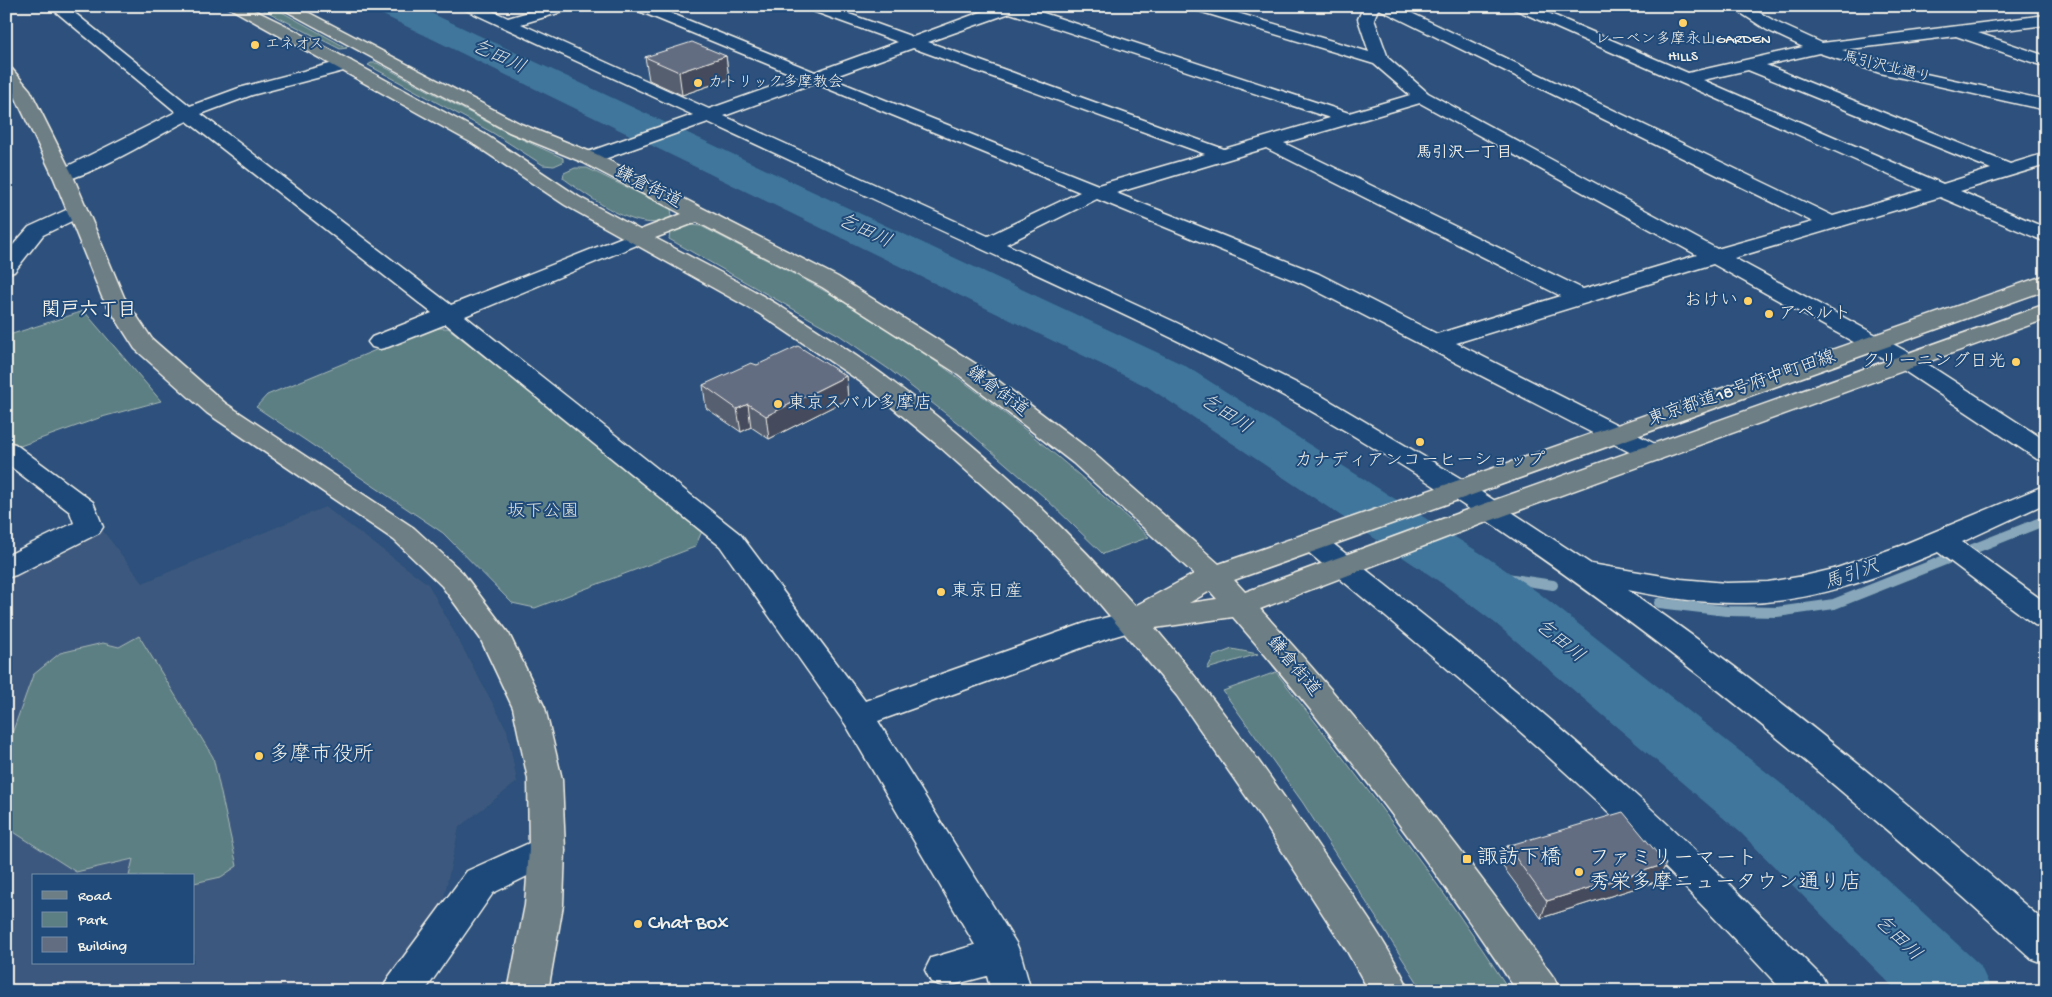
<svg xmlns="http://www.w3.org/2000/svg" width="2052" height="997" font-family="'Gochi Hand','Klee One',sans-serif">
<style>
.built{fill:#3d597e;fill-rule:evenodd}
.green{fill:#5c7f84;stroke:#a8b8b6}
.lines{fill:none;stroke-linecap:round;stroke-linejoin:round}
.stream{stroke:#88a7ba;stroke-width:10}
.river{fill:#40769c;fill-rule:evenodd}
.minor-casing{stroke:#f4f1e8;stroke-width:3}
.major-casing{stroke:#f4f1e8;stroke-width:3}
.minor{fill:#1f4a7a;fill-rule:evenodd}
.major{fill:#6d7e84;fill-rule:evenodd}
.wall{fill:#555e70;stroke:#f4f1e8}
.shaded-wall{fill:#454c5b;stroke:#f4f1e8}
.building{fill:#636d82;stroke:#f4f1e8}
.poi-dot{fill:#ffd166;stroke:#1f4a7a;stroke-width:2}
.labels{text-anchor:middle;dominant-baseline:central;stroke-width:4;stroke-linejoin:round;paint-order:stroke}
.far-poi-label{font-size:15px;fill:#f4f1e8;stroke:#1f4a7a;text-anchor:start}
.far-street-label{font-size:15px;fill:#f4f1e8;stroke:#1f4a7a}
.far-neighbourhood-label{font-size:16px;font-weight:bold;fill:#f4f1e8;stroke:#1f4a7a}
.street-label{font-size:18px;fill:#f4f1e8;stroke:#1f4a7a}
.poi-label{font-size:18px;fill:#f4f1e8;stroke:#1f4a7a;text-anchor:start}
.park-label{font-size:18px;fill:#dde0d9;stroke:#1f4a7a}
.water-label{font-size:19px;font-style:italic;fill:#d9dfdd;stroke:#1f4a7a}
.neighbourhood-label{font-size:19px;font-weight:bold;fill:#f4f1e8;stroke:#1f4a7a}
.near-poi-label{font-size:21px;fill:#f4f1e8;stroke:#1f4a7a;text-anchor:start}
</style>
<rect width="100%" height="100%" fill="#2d517c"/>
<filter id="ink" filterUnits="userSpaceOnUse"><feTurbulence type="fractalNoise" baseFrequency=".02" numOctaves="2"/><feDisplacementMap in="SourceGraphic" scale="10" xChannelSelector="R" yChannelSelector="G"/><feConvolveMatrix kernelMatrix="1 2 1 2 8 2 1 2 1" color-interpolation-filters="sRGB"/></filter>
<g filter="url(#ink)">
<!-- built -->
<path class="built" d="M 325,507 L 428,584 L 507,730 L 517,782 L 459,827 L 440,916 L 384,991 L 6,991 L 6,577 L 100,527 L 143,583 ZM 34,876 L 194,876 L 194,963 L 34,963 Z"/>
<!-- green -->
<g class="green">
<path d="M 256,6 L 271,6 L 347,48 L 340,49 Z"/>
<path d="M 371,63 L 377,63 L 504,131 L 563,158 L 563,162 L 554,166 L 543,165 L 493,133 L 368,65 Z"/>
<path d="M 575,168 L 587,168 L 671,209 L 672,216 C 643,239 588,196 563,178 L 564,173 Z"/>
<path d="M 689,225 L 701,226 C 762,258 825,288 883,326 C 979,387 1065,461 1149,537 L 1103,554 L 1044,497 L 968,431 L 890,370 L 839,335 L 669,239 L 670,233 L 676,228 Z"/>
<path d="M 84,311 L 161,401 L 102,417 L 6,451 L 6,336 Z"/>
<path d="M 429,328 L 448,328 L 703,529 L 695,547 L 535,608 L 512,603 L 443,533 L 256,407 L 267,395 Z"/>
<path d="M 139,636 L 213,757 L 237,866 L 221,877 L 194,883 L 194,876 L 129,876 L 133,859 L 76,872 L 6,827 L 6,750 L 33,675 L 60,653 L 103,643 L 119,647 Z"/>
<path d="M 1232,649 L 1258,654 L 1207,669 L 1214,656 Z"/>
<path d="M 1276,672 C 1358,776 1438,880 1510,991 L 1423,991 L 1303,803 L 1223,691 Z"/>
</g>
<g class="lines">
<!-- stream -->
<g class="stream">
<path d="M 1467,572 L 1553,585"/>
<path d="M 1659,603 L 1727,611 L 1777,612 L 1834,604 L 2046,520"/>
</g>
<!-- river -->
<path class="river" d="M 375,6 L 416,6 L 1184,365 L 1488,558 L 1539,593 L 1793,793 L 1980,965 L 1992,991 L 1897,991 L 1741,833 L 1495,623 L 1446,586 L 1148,387 L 379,13 Z"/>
<!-- minor casing -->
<g class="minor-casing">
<g id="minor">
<path d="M 49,6 L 66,6 L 190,106 L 239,88 L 345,60 L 351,61 L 353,65 L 351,69 L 252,95 L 201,114 L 451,305 L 630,234 L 637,232 L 644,234 L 647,238 L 644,242 L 465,316 L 740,534 L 865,701 L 1088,622 L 1132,611 L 1143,614 L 1147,621 L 1143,628 L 1109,638 L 878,721 L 1016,943 L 1021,955 L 1031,991 L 991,991 L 987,976 L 945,987 L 931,982 L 925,970 L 931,958 L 975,945 L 846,725 L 720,546 L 446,324 L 388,347 L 380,349 L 372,347 L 368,342 L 372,337 L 432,313 L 187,121 C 162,133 78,185 56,180 L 53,176 L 56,172 L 176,112 Z"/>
<path d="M 462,6 L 482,6 L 508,18 L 549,6 L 574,6 L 572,9 L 521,24 L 709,109 L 799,77 L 634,9 L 632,6 L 653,6 L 815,72 L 898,42 L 807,9 L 805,6 L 827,6 L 913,37 L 997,6 L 1022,6 L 1349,113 L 1410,95 L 1374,64 L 1192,9 L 1190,6 L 1214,6 L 1369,52 L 1358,19 L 1364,6 L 1397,6 L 1833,216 L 1923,190 L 1514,9 L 1512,6 L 1532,6 L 1688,73 L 1803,47 L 1767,30 L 1730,6 L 1748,6 L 1778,23 L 1822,43 L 2046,15 L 2046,25 L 1978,33 L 2046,56 L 2046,67 L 1956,36 L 1842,50 L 1926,74 L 2046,100 L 2046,110 L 1880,73 L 1819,53 L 1766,65 L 2010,164 L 2046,153 L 2046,165 L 1960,191 L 2046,228 L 2046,242 L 1940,197 L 1734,258 L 1915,356 L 2046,441 L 2046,461 L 2037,459 L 1897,366 L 1713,264 L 1456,343 L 1661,447 L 1665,453 L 1661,459 L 1652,461 L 1643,459 L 1303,284 L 1097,199 L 1006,244 L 1177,323 L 1320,395 L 1460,478 L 1591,564 L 1681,579 L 1726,583 L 1768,582 L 1804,576 L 1834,569 L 1900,546 L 2046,485 L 2046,503 L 1962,542 L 2046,603 L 2046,628 L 2035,625 L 1938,552 C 1878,578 1812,602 1746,603 C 1706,604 1667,598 1628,590 C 1775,691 1911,806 2046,923 L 2046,964 L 2032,959 C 1819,765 1597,581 1349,433 C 1234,364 1110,308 988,252 C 894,209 801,165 708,122 L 596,162 L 582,162 L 580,158 L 582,154 L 693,115 L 464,9 ZM 1378,9 L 1379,9 L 1813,222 L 1717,249 L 1428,93 L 1388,58 L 1374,19 ZM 1010,13 L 1330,118 L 1224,149 L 928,42 ZM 913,48 L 1205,154 L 1098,185 L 830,78 ZM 1748,70 L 1991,169 L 1943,184 L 1703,80 ZM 814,83 L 1080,192 L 988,236 L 724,116 ZM 1420,103 L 1697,255 L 1583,289 L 1284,143 ZM 1266,148 L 1561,296 L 1437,334 L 1319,274 L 1116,193 Z"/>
<path d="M 77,205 L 84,207 L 87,211 L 84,215 L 43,235 L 14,272 L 6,273 L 6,253 L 29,227 Z"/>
<path d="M 6,442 L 15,444 L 93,502 L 103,527 L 99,533 L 16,575 L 6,578 L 6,556 L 74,523 L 70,512 L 6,463 Z"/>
<path d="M 1312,532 L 1322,535 C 1426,617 1530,699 1628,788 C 1696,849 1759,914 1823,978 L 1829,991 L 1783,991 C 1716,919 1648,847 1575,781 C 1487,700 1394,624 1302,547 L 1298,541 L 1302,535 Z"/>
<path d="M 547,835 L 560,840 L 565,850 L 560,860 L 493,893 L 425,991 L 382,991 L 388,978 L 467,871 Z"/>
</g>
</g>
<!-- major casing -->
<g class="major-casing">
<g id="major">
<path d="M 226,6 L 246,6 L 285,25 L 486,135 L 579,197 L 640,230 L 682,214 L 582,162 L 509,132 L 277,6 L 296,6 L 521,124 L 596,154 L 838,277 L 976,364 L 1091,451 L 1219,564 L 2046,275 L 2046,290 L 1234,580 L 1245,592 L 1464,511 L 2046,304 L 2046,319 L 1484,523 L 1260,609 C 1366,725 1463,850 1554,978 L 1560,991 L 1517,991 C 1430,861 1335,735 1233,617 L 1155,628 C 1215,698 1268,773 1321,850 C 1352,895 1386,940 1410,991 L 1369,991 L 1348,953 L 1259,815 L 1177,696 L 1078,578 L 1018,517 L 940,447 L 864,384 L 760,314 L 565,205 L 472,143 ZM 697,222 L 822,287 L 958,374 L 1073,463 L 1194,574 L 1135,606 C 1060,520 974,442 882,374 C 849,350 813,327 778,305 C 739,281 696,260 655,238 ZM 1210,591 L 1217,599 L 1189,603 Z"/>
<path d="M 6,68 L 12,69 L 30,90 L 73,176 L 124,297 L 152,339 L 225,403 L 414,528 L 462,572 L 509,634 L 545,708 L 562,779 L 565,850 L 563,905 L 548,991 L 508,991 L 525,905 L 529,850 L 528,779 L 513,708 L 480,638 L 442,586 L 394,540 L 207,413 L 135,349 L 102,297 L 53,176 L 13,92 L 6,84 Z"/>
</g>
</g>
<!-- minor -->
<use href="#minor" class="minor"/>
<!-- major -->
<use href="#major" class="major"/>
</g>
<!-- wall -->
<g class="wall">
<path d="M 726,56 L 729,79 L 682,95 L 649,80 L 645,57 Z"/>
<path d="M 757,365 L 846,376 L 848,399 L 769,439 L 751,427 L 741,432 L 706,408 L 703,385 Z"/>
<path d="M 1507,846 L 1658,881 L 1541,918 L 1501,864 Z"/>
</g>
<!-- shaded-wall -->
<g class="shaded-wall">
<path d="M 726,56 L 729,79 L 682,95 L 679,72 Z"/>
<path d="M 846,376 L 848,399 L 769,439 L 766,416 Z"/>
<path d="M 748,404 L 751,427 L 741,432 L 737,409 Z"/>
<path d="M 1666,864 L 1658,881 L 1541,918 L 1547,901 Z"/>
</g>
<!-- building -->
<g class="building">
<path d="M 692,42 L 726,56 L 679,72 L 645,57 Z"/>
<path d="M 798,346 L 846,376 L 766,416 L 748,404 L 737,409 L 703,385 L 751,363 L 757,365 Z"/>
<path d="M 1623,812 L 1666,864 L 1547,901 L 1507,846 Z"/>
</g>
</g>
<!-- markers -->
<g class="poi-dot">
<circle cx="1683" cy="23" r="5"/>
<circle cx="255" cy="45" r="5"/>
<circle cx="698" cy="83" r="5"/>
<circle cx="1748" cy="301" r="5"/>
<circle cx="1769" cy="314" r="5"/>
<circle cx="2016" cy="362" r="5"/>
<circle cx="778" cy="404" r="5"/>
<circle cx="1420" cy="442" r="5"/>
<circle cx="941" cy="592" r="5"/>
<circle cx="259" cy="756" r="5"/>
<rect x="1462" y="854" width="10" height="10" rx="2.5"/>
<circle cx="1579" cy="872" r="5"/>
<circle cx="638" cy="924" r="5"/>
</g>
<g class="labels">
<!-- far-poi labels -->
<g class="far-poi-label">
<text x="1683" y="40" text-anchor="middle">レーベン多摩永山GARDEN<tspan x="1683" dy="17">HILLS</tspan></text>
<text x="265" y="45">エネオス</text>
<text x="708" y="83">カトリック多摩教会</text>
</g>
<!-- far-street labels -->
<g class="far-street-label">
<text transform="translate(1887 68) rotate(14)">馬引沢北通り</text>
</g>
<!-- far-neighbourhood labels -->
<g class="far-neighbourhood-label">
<text x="1464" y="154">馬引沢一丁目</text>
</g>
<!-- street labels -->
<g class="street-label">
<text transform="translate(648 188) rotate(27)">鎌倉街道</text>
<text transform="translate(1742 389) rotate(-19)">東京都道18号府中町田線</text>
<text transform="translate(997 392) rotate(37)">鎌倉街道</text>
<text transform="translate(1293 667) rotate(50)">鎌倉街道</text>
</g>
<!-- poi labels -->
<g class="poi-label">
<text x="1738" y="301" text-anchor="end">おけい</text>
<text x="1779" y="314">アペルト</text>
<text x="2006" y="362" text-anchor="end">クリーニング日光</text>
<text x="788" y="404">東京スバル多摩店</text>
<text x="1420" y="461" text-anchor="middle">カナディアンコーヒーショップ</text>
<text x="951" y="592">東京日産</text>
</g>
<!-- park labels -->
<g class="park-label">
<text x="543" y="512">坂下公園</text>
</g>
<!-- water labels -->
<g class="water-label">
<text transform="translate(498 58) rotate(25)">乞田川</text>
<text transform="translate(864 232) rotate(25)">乞田川</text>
<text transform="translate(1225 415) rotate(33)">乞田川</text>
<text transform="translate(1852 576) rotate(-19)">馬引沢</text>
<text transform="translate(1559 642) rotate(39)">乞田川</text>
<text transform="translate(1897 939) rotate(44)">乞田川</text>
</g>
<!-- neighbourhood labels -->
<g class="neighbourhood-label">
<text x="89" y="311">関戸六丁目</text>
</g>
<!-- near-poi labels -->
<g class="near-poi-label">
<text x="269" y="756">多摩市役所</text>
<text x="1477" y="859">諏訪下橋</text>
<text x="1589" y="860">ファミリーマート<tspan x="1589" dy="24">秀栄多摩ニュータウン通り店</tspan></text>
<text x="648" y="924">Chat Box</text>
</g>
</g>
<!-- margin -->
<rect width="2052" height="997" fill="none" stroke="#1f4a7a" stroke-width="25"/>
<rect x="12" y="12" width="2027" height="972" fill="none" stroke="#f4f1e8" stroke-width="2" filter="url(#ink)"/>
<!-- legend -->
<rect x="32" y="874" width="162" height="90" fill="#1f4a7a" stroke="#748da6"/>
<rect x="42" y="891" width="25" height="8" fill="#6d7e84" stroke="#748da6"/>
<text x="78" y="900" font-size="15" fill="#f4f1e8">Road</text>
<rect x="42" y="912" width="25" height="15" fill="#5c7f84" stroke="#748da6"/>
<text x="78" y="924" font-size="15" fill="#f4f1e8">Park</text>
<rect x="42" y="937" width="25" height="15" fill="#636d82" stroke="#748da6"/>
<text x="78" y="950" font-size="15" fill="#f4f1e8">Building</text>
</svg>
